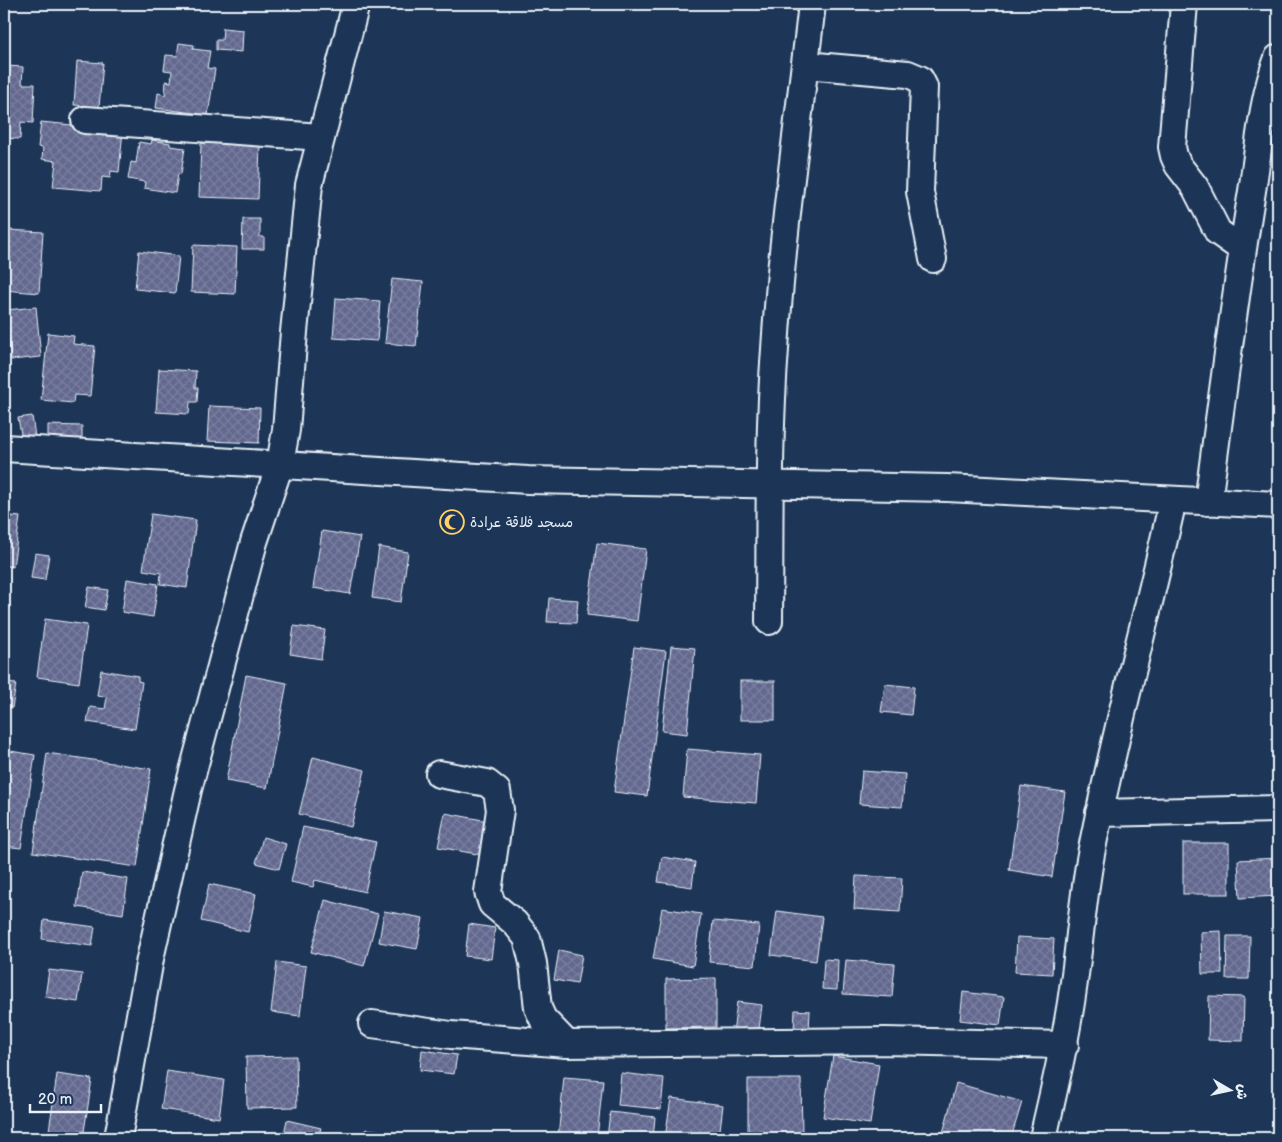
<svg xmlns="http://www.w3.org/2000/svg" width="1282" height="1142" font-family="'Balsamiq Sans','Playpen Sans Arabic',sans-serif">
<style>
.building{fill:url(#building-cross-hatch);stroke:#e8f1f8}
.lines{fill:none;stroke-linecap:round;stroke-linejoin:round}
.minor-casing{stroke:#e8f1f8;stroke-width:30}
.minor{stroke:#1d3557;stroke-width:26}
.labels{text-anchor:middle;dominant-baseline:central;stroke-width:4.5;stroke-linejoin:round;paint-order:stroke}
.poi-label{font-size:14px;fill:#e8f1f8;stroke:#1d3557;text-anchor:start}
</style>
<defs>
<pattern id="building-cross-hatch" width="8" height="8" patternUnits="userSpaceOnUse" patternTransform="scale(1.25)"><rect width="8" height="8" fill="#63688f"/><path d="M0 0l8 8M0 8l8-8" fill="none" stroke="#797ea0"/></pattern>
</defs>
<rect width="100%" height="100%" fill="#1d3557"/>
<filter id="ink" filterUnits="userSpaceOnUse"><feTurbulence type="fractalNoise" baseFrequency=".02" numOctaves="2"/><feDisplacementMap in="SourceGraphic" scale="10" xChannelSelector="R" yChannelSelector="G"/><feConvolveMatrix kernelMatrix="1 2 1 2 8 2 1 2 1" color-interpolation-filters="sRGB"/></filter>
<g filter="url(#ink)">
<!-- building -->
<g class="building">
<path d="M 223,28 L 243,30 L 242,52 L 216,50 L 216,40 L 222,40 Z"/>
<path d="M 179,43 L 194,45 L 193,49 L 210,51 L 207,68 L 215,69 L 208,115 L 156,108 L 158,93 L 165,95 L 166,81 L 171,82 L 172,71 L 164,70 L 166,55 L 177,56 Z"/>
<path d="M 77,61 L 103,63 L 99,107 L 74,105 Z"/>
<path d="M 7,66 L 23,67 L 22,84 L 35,84 L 33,123 L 21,122 L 20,139 L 4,138 Z"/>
<path d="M 41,122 L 123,130 L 119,172 L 111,171 L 110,178 L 102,177 L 101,191 L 53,187 L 56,161 L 42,159 L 43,148 L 38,147 Z"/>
<path d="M 152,140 L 170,143 L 170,146 L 185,148 L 181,174 L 178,174 L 175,193 L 144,188 L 145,182 L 128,179 L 131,162 L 136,163 L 139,142 L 151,144 Z"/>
<path d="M 201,143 L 260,145 L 258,199 L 199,197 Z"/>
<path d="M 243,219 L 260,219 L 260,237 L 264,237 L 264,249 L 242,249 Z"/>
<path d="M 8,230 L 43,232 L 39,293 L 4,290 Z"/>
<path d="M 193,245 L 237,247 L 235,294 L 191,292 Z"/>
<path d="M 139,251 L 179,256 L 175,293 L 135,289 Z"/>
<path d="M 392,279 L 423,282 L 416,346 L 385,343 Z"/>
<path d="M 336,298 L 380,301 L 377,341 L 333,338 Z"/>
<path d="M 36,307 L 41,357 L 11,360 L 6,310 Z"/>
<path d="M 48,333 L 74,336 L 73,344 L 95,346 L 90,396 L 74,395 L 73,403 L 41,400 Z"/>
<path d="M 159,369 L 196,371 L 195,388 L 198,388 L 197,402 L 190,402 L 189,414 L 156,412 Z"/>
<path d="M 209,406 L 260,408 L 259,443 L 207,441 Z"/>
<path d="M 32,416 L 35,437 L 22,439 L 18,418 Z"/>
<path d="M 48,425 L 82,426 L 82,440 L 48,439 Z"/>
<path d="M 151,514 L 196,520 L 187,588 L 160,584 L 161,573 L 143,570 Z"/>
<path d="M 4,515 L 20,517 L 13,567 L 4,565 Z"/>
<path d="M 322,531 L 360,537 L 350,594 L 313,588 Z"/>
<path d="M 597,543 L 646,549 L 637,621 L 587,615 Z"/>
<path d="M 379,547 L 408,552 L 401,602 L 372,598 Z"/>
<path d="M 35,553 L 49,555 L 45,580 L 31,578 Z"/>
<path d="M 127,579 L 158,584 L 153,617 L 122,612 Z"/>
<path d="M 89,587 L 108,590 L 104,610 L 85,607 Z"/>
<path d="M 549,598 L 578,600 L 576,623 L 547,622 Z"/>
<path d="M 45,619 L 87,625 L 79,683 L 37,677 Z"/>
<path d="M 294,626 L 325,630 L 321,659 L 290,654 Z"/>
<path d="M 671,646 L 695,648 L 687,734 L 662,731 Z"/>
<path d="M 634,647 L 666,651 L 647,796 L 614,792 Z"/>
<path d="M 101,670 L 138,676 L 138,681 L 142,682 L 135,729 L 87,722 L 90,707 L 105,709 L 107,697 L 97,696 Z"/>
<path d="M 246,675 L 287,683 L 267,788 L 226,781 Z"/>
<rect x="740" y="681" width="35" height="39"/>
<path d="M 4,683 L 16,684 L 12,708 L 4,707 Z"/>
<path d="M 885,684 L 914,687 L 911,715 L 881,712 Z"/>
<path d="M 687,749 L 760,755 L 756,803 L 683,797 Z"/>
<path d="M 4,750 L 35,755 L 21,848 L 4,846 Z"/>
<path d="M 47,753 L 151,769 L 137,867 L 33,852 Z"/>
<path d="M 313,757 L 365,770 L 351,827 L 299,814 Z"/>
<path d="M 862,771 L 905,774 L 902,807 L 859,804 Z"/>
<path d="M 1021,786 L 1065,792 L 1052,877 L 1009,870 Z"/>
<path d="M 445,813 L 488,821 L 482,855 L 438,847 Z"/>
<path d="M 303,827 L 376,842 L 365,892 L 315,880 L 313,887 L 291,882 Z"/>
<path d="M 263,837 L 286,844 L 279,869 L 256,863 Z"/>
<rect x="1183" y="843" width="46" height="51"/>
<path d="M 662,857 L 695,862 L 692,887 L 658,882 Z"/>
<path d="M 1278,858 L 1278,896 L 1240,898 L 1238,860 Z"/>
<path d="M 82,872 L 128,879 L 123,914 L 77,907 Z"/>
<path d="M 856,876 L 902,878 L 900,912 L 854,909 Z"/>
<path d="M 209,884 L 256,894 L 248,932 L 201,921 Z"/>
<path d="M 325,900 L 378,914 L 364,966 L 311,952 Z"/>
<path d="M 662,908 L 701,914 L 693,966 L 653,959 Z"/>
<path d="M 384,911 L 423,918 L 417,949 L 379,942 Z"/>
<path d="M 777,911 L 822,917 L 816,961 L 771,955 Z"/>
<path d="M 1273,917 L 1278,917 L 1278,969 Z"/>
<path d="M 44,920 L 95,927 L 92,946 L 42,939 Z"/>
<path d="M 713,921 L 759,925 L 755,966 L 709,962 Z"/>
<path d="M 469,924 L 495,928 L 491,959 L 465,956 Z"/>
<path d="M 1221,931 L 1222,974 L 1202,974 L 1201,932 Z"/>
<path d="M 1227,936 L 1250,936 L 1249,979 L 1226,979 Z"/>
<path d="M 1017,937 L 1054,939 L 1052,974 L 1015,972 Z"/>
<path d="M 559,950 L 582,955 L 577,984 L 554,980 Z"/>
<path d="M 824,959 L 838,960 L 837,990 L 822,989 Z"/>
<path d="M 846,960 L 895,964 L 892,997 L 843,994 Z"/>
<path d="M 277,962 L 306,966 L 300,1016 L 271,1012 Z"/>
<path d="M 49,970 L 82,974 L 78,1002 L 45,997 Z"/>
<path d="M 716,978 L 716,1027 L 666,1028 L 666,979 Z"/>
<path d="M 963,992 L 1004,997 L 1000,1025 L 960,1020 Z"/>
<path d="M 1209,996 L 1244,997 L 1243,1041 L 1208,1040 Z"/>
<path d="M 737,1002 L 762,1005 L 758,1037 L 733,1034 Z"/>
<path d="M 795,1010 L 810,1011 L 809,1031 L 794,1031 Z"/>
<path d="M 422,1050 L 457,1055 L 454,1074 L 420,1070 Z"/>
<path d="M 296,1056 L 297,1107 L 247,1108 L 246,1057 Z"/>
<path d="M 833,1056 L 879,1064 L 870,1124 L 823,1117 Z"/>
<path d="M 167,1071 L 224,1080 L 219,1118 L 161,1109 Z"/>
<path d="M 621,1073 L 664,1078 L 661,1109 L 618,1105 Z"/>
<path d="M 57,1074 L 92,1079 L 83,1138 L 48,1138 Z"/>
<path d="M 564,1077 L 603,1080 L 597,1138 L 558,1138 Z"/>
<path d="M 748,1079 L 801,1079 L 802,1134 L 748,1134 Z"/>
<path d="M 956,1083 L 1022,1102 L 1011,1138 L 947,1138 L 942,1137 Z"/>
<path d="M 671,1098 L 723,1105 L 719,1138 L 665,1138 Z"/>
<path d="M 610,1112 L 655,1117 L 653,1138 L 607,1138 Z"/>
<path d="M 287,1120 L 321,1128 L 318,1138 L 283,1138 Z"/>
<path d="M 366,1129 L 394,1132 L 393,1138 L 365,1138 Z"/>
</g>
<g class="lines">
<!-- minor casing -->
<g class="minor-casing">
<g id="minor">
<path d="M 1184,4 L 1172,147 L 1174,156 L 1178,165 L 1195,187 L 1218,232 L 1242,249"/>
<path d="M 805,65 L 908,74 L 920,79 L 924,87 L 920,192 L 933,259"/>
<path d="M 85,120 L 321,137"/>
<path d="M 4,448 L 528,480 L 947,488 L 1278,505"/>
<path d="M 1208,502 C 1222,398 1235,295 1252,191 C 1259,148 1262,99 1278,58"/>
<path d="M 769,621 C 770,530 768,439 775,349 C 782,234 799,119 812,4"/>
<path d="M 439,774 L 487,783 L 497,791 L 500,810 L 488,892 L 492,904 L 515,923 L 527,938 L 533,963 L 538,1008 L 543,1019 L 567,1044"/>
<path d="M 1099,813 L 1278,809"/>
<path d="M 372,1024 L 451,1035 L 567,1044 L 886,1041 L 1065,1045"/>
<path d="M 118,1138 L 150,959 L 188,790 L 254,542 L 280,464 L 286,430 L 294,332 L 309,185 L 356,4"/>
<path d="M 1043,1138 C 1055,1086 1067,1035 1074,982 C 1080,940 1083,897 1091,854 C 1114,735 1147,618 1173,500"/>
</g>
</g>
<!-- minor -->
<use href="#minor" class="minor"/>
</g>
</g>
<!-- icons -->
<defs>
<g id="mosque-ring" transform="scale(1.25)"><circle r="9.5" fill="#1d3557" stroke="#ffd166" stroke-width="1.5"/><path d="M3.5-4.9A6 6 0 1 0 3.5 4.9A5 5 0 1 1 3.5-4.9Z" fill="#ffd166"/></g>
</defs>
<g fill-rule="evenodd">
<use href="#mosque-ring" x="452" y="522"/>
</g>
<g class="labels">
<!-- poi labels -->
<g class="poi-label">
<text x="470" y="522">مسجد فلاقة عرادة</text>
</g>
</g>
<!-- margin -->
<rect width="1282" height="1142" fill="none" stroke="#1d3557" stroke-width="20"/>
<rect x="10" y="10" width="1262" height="1122" fill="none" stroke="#e8f1f8" stroke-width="2" filter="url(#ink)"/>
<!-- north arrow -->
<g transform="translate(1230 1090) rotate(99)" stroke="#1d3557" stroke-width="4" paint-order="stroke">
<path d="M0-4L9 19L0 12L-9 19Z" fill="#e8f1f8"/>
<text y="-8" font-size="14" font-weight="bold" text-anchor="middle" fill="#e8f1f8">ش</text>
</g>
<!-- scale -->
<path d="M30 1104v8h71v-8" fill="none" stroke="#e8f1f8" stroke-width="2.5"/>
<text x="38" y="1104" font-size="15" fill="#e8f1f8" stroke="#1d3557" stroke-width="4" paint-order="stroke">20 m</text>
</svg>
